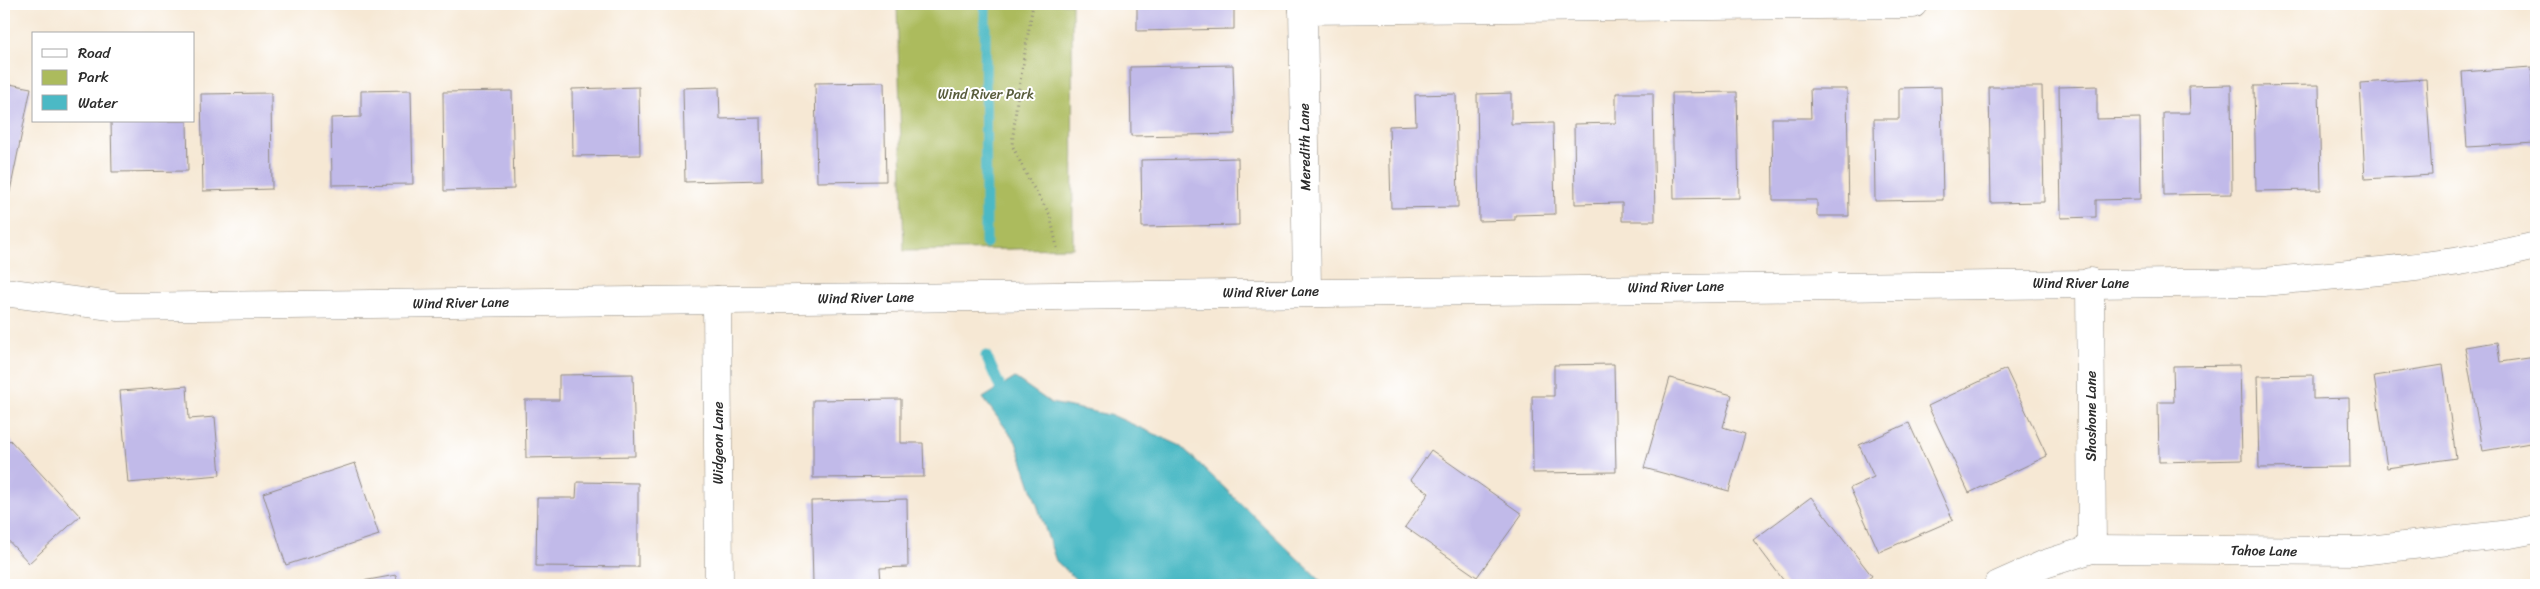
<svg xmlns="http://www.w3.org/2000/svg" width="2540" height="589" font-family="Sriracha,sans-serif">
<style>
.green{fill:#acbb5d;stroke:#6c7344}
.water{fill:#4bb9c5;stroke:#3b7278}
.lines{fill:none;stroke-linecap:round;stroke-linejoin:round}
.stream{stroke:#4bb9c5;stroke-width:11}
.building{fill:#c1bae9}
.street-casing{stroke:#908a80;stroke-width:29}
.secondary-casing{stroke:#908a80;stroke-width:29}
.path{stroke:#908a80;stroke-width:3;stroke-dasharray:1 4;stroke-linecap:butt}
.street{stroke:#fff;stroke-width:28}
.secondary{stroke:#fff;stroke-width:28}
.labels{text-anchor:middle;dominant-baseline:central;stroke-width:4;stroke-linejoin:round;paint-order:stroke}
.park-label{font-size:14px;fill:#585d3c;stroke:#fff}
.street-label{font-size:14px;fill:#2b2b2b;stroke:#fff}
</style>
<rect width="100%" height="100%" fill="#fff"/>
<filter id="ink" filterUnits="userSpaceOnUse"><feTurbulence type="fractalNoise" baseFrequency=".02" numOctaves="2"/><feDisplacementMap in="SourceGraphic" scale="10" xChannelSelector="R" yChannelSelector="G"/><feConvolveMatrix kernelMatrix="1 2 1 2 8 2 1 2 1" color-interpolation-filters="sRGB"/></filter>
<filter id="wash" filterUnits="userSpaceOnUse"><feTurbulence type="fractalNoise" baseFrequency=".0096" numOctaves="4" result="noise"/><feDisplacementMap in="SourceGraphic" scale="20" xChannelSelector="R" yChannelSelector="G"/><feGaussianBlur stdDeviation="1.12" result="paint"/><feColorMatrix in="noise" values="0 0 0 0 0 0 0 0 0 0 0 0 0 0 0 0 0 1.4 0 .05"/><feComposite in="paint" operator="in"/></filter>
<g filter="url(#wash)">
<rect width="100%" height="100%" fill="#f6e8d4"/>
<!-- green -->
<path class="green" d="M 897,4 L 1072,4 L 1073,248 L 904,251 Z"/>
<!-- water -->
<path class="water" d="M 1015,378 L 1051,403 L 1114,416 L 1181,446 L 1325,585 L 1082,585 L 1056,561 L 1016,442 L 983,398 Z"/>
<g class="lines">
<!-- stream -->
<g class="stream">
<path d="M 985,4 L 986,243"/>
<path d="M 986,356 L 1000,387 L 1011,397"/>
</g>
</g>
<g id="blocks">
<!-- building -->
<g class="building">
<path d="M 1137,4 L 1234,4 L 1234,29 L 1137,31 Z"/>
<path d="M 1233,65 L 1235,134 L 1131,136 L 1130,67 Z"/>
<path d="M 2531,67 L 2535,143 L 2467,147 L 2462,72 Z"/>
<path d="M 2426,79 L 2432,175 L 2365,179 L 2360,83 Z"/>
<path d="M 884,82 L 886,181 L 817,182 L 815,83 Z"/>
<path d="M 4,83 L 31,88 L 9,196 L 4,195 Z"/>
<path d="M 2231,85 L 2232,194 L 2164,195 L 2163,113 L 2190,113 L 2189,86 Z"/>
<path d="M 2319,85 L 2321,190 L 2256,191 L 2254,86 Z"/>
<path d="M 2097,86 L 2097,119 L 2140,118 L 2141,199 L 2096,200 L 2096,217 L 2061,218 L 2059,87 Z"/>
<path d="M 639,87 L 640,155 L 573,156 L 572,89 Z"/>
<path d="M 719,87 L 720,119 L 761,118 L 762,180 L 685,182 L 683,88 Z"/>
<path d="M 1941,87 L 1943,200 L 1875,201 L 1874,119 L 1899,119 L 1899,88 Z"/>
<path d="M 1989,87 L 2042,87 L 2044,202 L 1991,203 Z"/>
<path d="M 1810,89 L 1847,89 L 1849,216 L 1817,216 L 1817,200 L 1773,200 L 1772,118 L 1811,118 Z"/>
<path d="M 411,90 L 413,184 L 332,185 L 331,118 L 361,117 L 361,91 Z"/>
<path d="M 512,91 L 514,189 L 444,191 L 443,92 Z"/>
<path d="M 1737,92 L 1739,198 L 1674,199 L 1672,93 Z"/>
<path d="M 271,93 L 272,189 L 203,191 L 201,94 Z"/>
<path d="M 1511,93 L 1511,124 L 1553,123 L 1555,214 L 1515,215 L 1515,220 L 1479,221 L 1477,94 Z"/>
<path d="M 1616,93 L 1653,93 L 1655,221 L 1622,221 L 1622,203 L 1575,204 L 1574,124 L 1616,123 Z"/>
<path d="M 1456,94 L 1458,207 L 1391,208 L 1389,126 L 1416,125 L 1415,95 Z"/>
<path d="M 111,121 L 187,121 L 188,171 L 112,172 Z"/>
<path d="M 1238,158 L 1239,225 L 1142,227 L 1141,160 Z"/>
<path d="M 2497,342 L 2500,362 L 2536,357 L 2536,442 L 2483,451 L 2465,347 Z"/>
<path d="M 1614,364 L 1616,472 L 1533,473 L 1532,396 L 1554,396 L 1554,365 Z"/>
<path d="M 2240,365 L 2242,460 L 2159,462 L 2158,402 L 2174,402 L 2173,366 Z"/>
<path d="M 2443,365 L 2456,458 L 2387,468 L 2374,376 Z"/>
<path d="M 2006,369 L 2047,456 L 1969,493 L 1928,406 Z"/>
<path d="M 633,374 L 635,456 L 526,458 L 525,400 L 559,400 L 559,375 Z"/>
<path d="M 2313,375 L 2313,399 L 2349,398 L 2350,467 L 2259,468 L 2257,376 Z"/>
<path d="M 1670,378 L 1732,395 L 1723,427 L 1745,434 L 1729,491 L 1644,468 Z"/>
<path d="M 187,386 L 189,419 L 215,417 L 220,475 L 128,483 L 120,391 Z"/>
<path d="M 901,399 L 901,443 L 923,443 L 924,477 L 813,478 L 813,400 Z"/>
<path d="M 1909,423 L 1953,520 L 1879,552 L 1850,488 L 1874,477 L 1859,445 Z"/>
<path d="M 10,440 L 80,516 L 29,563 L 4,536 L 4,446 Z"/>
<path d="M 1431,450 L 1522,514 L 1477,577 L 1405,527 L 1429,493 L 1410,480 Z"/>
<path d="M 355,463 L 379,535 L 286,565 L 263,493 Z"/>
<path d="M 577,482 L 638,483 L 638,567 L 536,566 L 537,498 L 576,498 Z"/>
<path d="M 1811,497 L 1872,576 L 1860,585 L 1787,585 L 1753,540 Z"/>
<path d="M 907,499 L 908,567 L 880,568 L 881,583 L 813,584 L 811,501 Z"/>
<path d="M 396,575 L 398,585 L 346,585 L 346,584 Z"/>
</g>
</g>
</g>
<g filter="url(#ink)">
<use href="#blocks" fill-opacity="0" stroke="#908a80" stroke-width="1"/>
<g class="lines">
<!-- street casing -->
<g class="street-casing">
<g id="street">
<path d="M 1303,4 L 1307,291"/>
<path d="M 1303,10 L 1913,4"/>
<path d="M 2090,282 L 2092,549"/>
<path d="M 717,300 L 719,585"/>
<path d="M 1998,585 L 2045,564 L 2092,549 L 2360,551 L 2510,534 L 2536,529"/>
</g>
</g>
<!-- secondary casing -->
<g class="secondary-casing">
<path id="secondary" d="M 4,292 L 119,307 L 2263,282 C 2354,273 2447,268 2536,246"/>
</g>
<!-- path -->
<path class="path" d="M 1033,4 L 1017,100 L 1012,145 L 1029,180 L 1050,215 L 1058,252"/>
<!-- street -->
<use href="#street" class="street"/>
<!-- secondary -->
<use href="#secondary" class="secondary"/>
</g>
</g>
<g class="labels">
<!-- park labels -->
<g class="park-label">
<text x="986" y="94">Wind River Park</text>
</g>
<!-- street labels -->
<g class="street-label">
<text transform="translate(1305 147) rotate(-91)">Meredith Lane</text>
<text x="2081" y="283">Wind River Lane</text>
<text transform="translate(1676 287) rotate(-1)">Wind River Lane</text>
<text transform="translate(1271 292) rotate(-1)">Wind River Lane</text>
<text transform="translate(866 298) rotate(-1)">Wind River Lane</text>
<text transform="translate(461 303) rotate(-1)">Wind River Lane</text>
<text transform="translate(2091 416) rotate(-90)">Shoshone Lane</text>
<text transform="translate(718 443) rotate(-90)">Widgeon Lane</text>
<text transform="translate(2264 551) rotate(1)">Tahoe Lane</text>
</g>
</g>
<!-- margin -->
<rect width="2540" height="589" fill="none" stroke="#fff" stroke-width="20"/>
<!-- legend -->
<rect x="32" y="32" width="162" height="90" fill="#ffffff" stroke="#aaaaaa"/>
<rect x="42" y="49" width="25" height="8" fill="#ffffff" stroke="#aaaaaa"/>
<text x="78" y="58" font-size="15" fill="#2b2b2b">Road</text>
<rect x="42" y="70" width="25" height="15" fill="#acbb5d" stroke="#aaaaaa"/>
<text x="78" y="82" font-size="15" fill="#2b2b2b">Park</text>
<rect x="42" y="95" width="25" height="15" fill="#4bb9c5" stroke="#aaaaaa"/>
<text x="78" y="108" font-size="15" fill="#2b2b2b">Water</text>
</svg>
